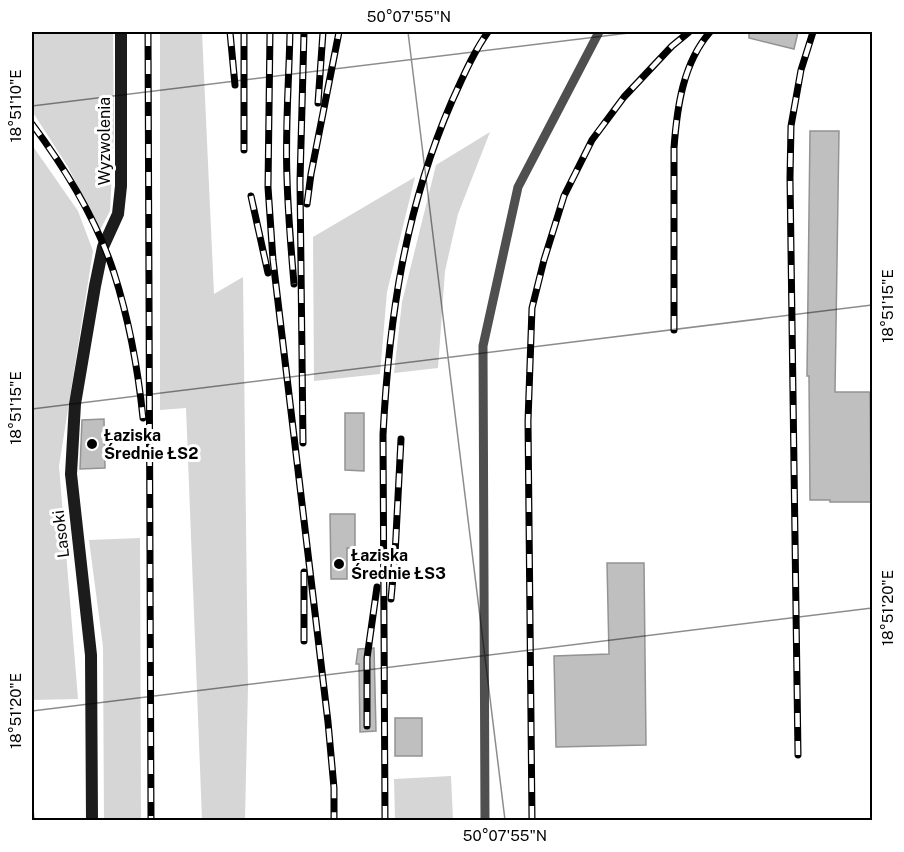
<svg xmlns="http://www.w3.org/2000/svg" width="904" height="852" font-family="'Public Sans',sans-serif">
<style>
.green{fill:#d6d6d6}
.building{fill:#bfbfbf;stroke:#939393;stroke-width:1.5}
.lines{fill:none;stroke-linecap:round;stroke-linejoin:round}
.lane{stroke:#4f4f4f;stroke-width:9}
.secondary{stroke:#1c1c1c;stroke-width:12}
.rail-casing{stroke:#000;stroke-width:7}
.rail{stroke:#fff;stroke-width:4.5;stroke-dasharray:14;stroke-linecap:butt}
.ticks{fill:none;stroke:#000;stroke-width:1.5;stroke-opacity:0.45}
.poi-dot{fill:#000;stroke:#fff;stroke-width:2}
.labels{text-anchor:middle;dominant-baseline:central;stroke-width:6;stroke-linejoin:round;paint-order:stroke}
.street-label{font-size:16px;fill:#000;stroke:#fff}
.poi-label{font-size:16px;font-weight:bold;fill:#000;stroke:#fff;text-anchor:start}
.neatline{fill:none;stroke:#000;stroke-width:2}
.ticks-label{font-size:15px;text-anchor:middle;fill:#000}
</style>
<rect width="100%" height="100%" fill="#fff"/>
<!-- green -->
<g class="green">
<path d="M 32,32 L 113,32 L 114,131 L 110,211 L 100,230 L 68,167 L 32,111 Z"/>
<path d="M 160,32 L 202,32 L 214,294 L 243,277 L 248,687 L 245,820 L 202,820 L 186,408 L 160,410 Z"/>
<path d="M 490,132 L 458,214 L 445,271 L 438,368 L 394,373 L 402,302 L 436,165 Z"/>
<path d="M 32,145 L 78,211 L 93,251 L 59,466 L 78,699 L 32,700 Z"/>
<path d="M 415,177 L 387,292 L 380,374 L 314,381 L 313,237 Z"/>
<path d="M 140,538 L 141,820 L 104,820 L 103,647 L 89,540 Z"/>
<path d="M 451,776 L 453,820 L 395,820 L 394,779 Z"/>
</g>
<!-- building -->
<g class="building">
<path d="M 749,32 L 798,32 L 794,49 L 749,38 Z"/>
<path d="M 810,131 L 839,131 L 835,392 L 870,392 L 871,502 L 830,502 L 830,500 L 810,500 L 809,376 L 807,376 Z"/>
<path d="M 345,413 L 364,413 L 364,471 L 345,470 Z"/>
<path d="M 104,419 L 105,468 L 80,469 L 82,420 Z"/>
<path d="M 330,514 L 355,514 L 355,548 L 347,548 L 347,579 L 331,579 Z"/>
<path d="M 607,563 L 644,563 L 646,745 L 556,747 L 554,656 L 609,654 Z"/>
<path d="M 374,648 L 376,731 L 360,732 L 359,664 L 356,664 L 358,649 Z"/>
<rect x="395" y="718" width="27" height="38"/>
</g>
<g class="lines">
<!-- lane -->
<path class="lane" d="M 485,820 L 483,346 L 518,187 L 599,32"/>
<!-- secondary -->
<path class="secondary" d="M 92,820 L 91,655 L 71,474 L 75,404 L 95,286 L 103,247 L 118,214 L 121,186 L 121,32"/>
<!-- rail casing -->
<g class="rail-casing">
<g id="rail">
<path d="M 148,32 L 151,820"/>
<path d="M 230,32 L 235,85"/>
<path d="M 244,32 L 244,150"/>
<path d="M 270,32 L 268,187 L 273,260 L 328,722 L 334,788 L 334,820"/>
<path d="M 290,32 C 289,80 285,129 287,178 C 288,214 291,248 294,284"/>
<path d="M 318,103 L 323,32"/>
<path d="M 32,124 C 65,168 97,221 114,273 C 129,320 138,369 143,418"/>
<path d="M 251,196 L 268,273"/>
<path d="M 307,204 L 311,174 L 339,32"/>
<path d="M 674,330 L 674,148 C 677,107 683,63 710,32"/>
<path d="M 303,443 L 300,181 L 304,32"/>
<path d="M 304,572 L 304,641"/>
<path d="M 391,599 L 395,555 L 401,439"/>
<path d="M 367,726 L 367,658 L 377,587"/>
<path d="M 798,755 L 790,178 L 791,126 L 801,70 L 813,32"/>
<path d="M 385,820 L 383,435 C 389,317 405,209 452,101 C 463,77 473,53 488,32"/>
<path d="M 532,820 L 528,421 L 532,308 L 544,260 L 564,196 L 592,140 L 624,97 L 672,46 L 689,32"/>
</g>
</g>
<!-- rail -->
<use href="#rail" class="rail"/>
</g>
<!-- ticks -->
<path class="ticks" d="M 408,32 L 505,820M 32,106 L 637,32M 32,409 L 872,305M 32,711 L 872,608M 32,798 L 34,820"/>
<!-- markers -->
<g class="poi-dot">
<circle cx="92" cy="444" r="6"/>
<circle cx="339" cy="564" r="6"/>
</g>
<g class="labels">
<!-- street labels -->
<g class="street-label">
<text transform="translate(104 141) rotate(-90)">Wyzwolenia</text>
<text transform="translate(61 534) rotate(-97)">Lasoki</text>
</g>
<!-- poi labels -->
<g class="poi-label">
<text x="104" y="435">Łaziska<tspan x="104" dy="18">Średnie ŁS2</tspan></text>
<text x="351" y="555">Łaziska<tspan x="351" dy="18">Średnie ŁS3</tspan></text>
</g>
</g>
<!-- border -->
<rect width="904" height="852" fill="none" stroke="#ffffff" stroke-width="66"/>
<rect x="33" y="33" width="838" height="786" class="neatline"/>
<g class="ticks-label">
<text x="409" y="22">50°07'55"N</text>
<text transform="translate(16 106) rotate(-90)" y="5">18°51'10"E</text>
<text transform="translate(888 306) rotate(-90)" y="5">18°51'15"E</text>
<text transform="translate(16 408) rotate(-90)" y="5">18°51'15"E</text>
<text transform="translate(888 608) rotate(-90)" y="5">18°51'20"E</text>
<text transform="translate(16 711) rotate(-90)" y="5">18°51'20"E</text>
<text x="505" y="841">50°07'55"N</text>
</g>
</svg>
